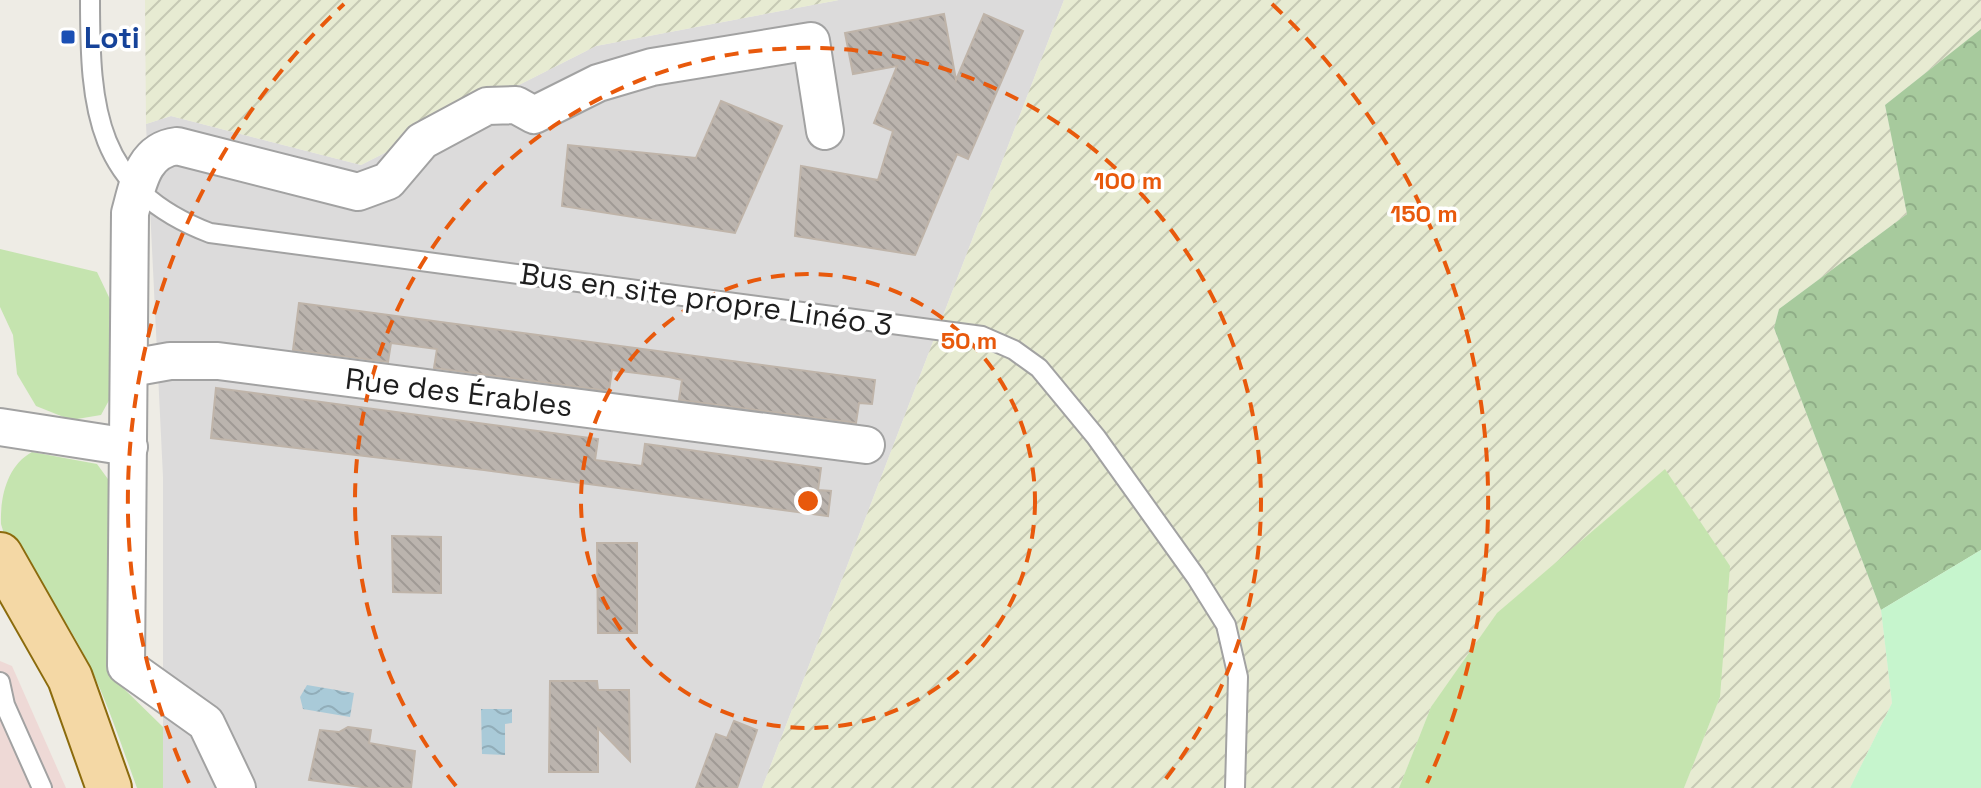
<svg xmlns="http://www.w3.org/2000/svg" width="1981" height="788" font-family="'Space Grotesk',sans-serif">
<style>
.residential{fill:#dcdbdb}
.commercial{fill:#eed9d6}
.farmland{fill:url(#farmland-furrows)}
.grass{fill:#c5e4af}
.forest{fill:url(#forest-crowns)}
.park{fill:#c6f5cd}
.water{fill:url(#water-waves)}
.building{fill:url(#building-back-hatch);stroke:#bfb4a9;stroke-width:2}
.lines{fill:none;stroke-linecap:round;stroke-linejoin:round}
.service-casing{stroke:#a2a2a2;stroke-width:22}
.minor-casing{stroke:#a2a2a2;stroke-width:40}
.primary-casing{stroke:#8b6b0d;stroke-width:48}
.service{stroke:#fff;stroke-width:18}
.minor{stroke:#fff;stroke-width:36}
.primary{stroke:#f4d8a5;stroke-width:44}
.ring{fill:none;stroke:#e8590c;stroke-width:4;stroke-dasharray:14 10}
.transit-dot{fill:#1a4fb4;stroke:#fff;stroke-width:3}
.labels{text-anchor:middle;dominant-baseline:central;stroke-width:7;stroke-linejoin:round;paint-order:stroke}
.transit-label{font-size:30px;font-weight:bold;fill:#164399;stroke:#fff;text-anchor:start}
.street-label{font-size:30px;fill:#1e1e1e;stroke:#fff}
.centre{fill:#e8590c;stroke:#fff;stroke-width:4}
.ring-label{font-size:24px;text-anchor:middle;font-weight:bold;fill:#e8590c;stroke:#fff;stroke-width:7;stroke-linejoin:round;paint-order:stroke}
</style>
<defs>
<pattern id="farmland-furrows" width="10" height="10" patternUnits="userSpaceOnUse" patternTransform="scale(2)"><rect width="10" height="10" fill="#e7ebd2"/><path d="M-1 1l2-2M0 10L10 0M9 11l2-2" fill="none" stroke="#c6c9b4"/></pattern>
<pattern id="forest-crowns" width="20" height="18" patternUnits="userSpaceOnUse" patternTransform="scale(2)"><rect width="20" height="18" fill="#a7ca9d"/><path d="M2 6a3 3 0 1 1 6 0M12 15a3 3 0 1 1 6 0" fill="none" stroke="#8fad87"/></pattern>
<pattern id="water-waves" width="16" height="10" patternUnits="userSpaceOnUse" patternTransform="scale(2)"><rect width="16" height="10" fill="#a9cad8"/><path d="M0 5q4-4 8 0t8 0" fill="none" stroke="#91adb9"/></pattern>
<pattern id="building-back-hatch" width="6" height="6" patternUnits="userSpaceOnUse" patternTransform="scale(2)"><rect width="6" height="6" fill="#bbb4ae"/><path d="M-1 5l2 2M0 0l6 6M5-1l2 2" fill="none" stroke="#a09a95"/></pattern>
</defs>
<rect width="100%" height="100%" fill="#eeece5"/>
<!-- residential -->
<path class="residential" d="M 839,0 L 1064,0 L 762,788 L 163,788 L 163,477 L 146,124 L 171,116 L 361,165 L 596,46 Z"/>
<!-- commercial -->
<path class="commercial" d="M 0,661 L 12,666 L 66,788 L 0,788 Z"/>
<!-- farmland -->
<g class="farmland">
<path d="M 145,0 L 839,0 L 596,46 L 361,165 L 171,116 L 146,124 Z"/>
<path d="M 1064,0 L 1981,0 L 1981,29 L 1885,105 L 1907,214 L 1779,309 L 1774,328 L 1881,610 L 1892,703 L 1850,788 L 1684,788 L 1720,697 L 1431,707 L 1399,788 L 762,788 Z"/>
</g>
<!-- grass -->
<g class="grass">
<path d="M 0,249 L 97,272 L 117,314 L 113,393 L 101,415 L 71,420 L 36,406 L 17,374 L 13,335 L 0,307 Z"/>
<path d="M 32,452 L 97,464 L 113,486 L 117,682 L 163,727 L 163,788 L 137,788 C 116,730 98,672 64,620 C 45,590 10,559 1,524 C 0,495 8,465 32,452 Z"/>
<path d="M 1665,469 L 1730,566 L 1720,697 L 1684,788 L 1399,788 L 1431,707 L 1497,613 Z"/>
</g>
<!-- forest -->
<path class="forest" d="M 1981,29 L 1981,550 L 1881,610 L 1774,328 L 1779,309 L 1907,214 L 1885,105 Z"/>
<!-- park -->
<path class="park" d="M 1981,550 L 1981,788 L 1850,788 L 1892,703 L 1881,610 Z"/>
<!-- water -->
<g class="water">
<path d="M 307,685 L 354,693 L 350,717 L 303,709 L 300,697 Z"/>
<path d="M 481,709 L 512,709 L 512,723 L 505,724 L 505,755 L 482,754 Z"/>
</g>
<!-- building -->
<g class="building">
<path d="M 944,14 L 956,80 L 984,14 L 1023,31 L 968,159 L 957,154 L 915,255 L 795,236 L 801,166 L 878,180 L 893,131 L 874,123 L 897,66 L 853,74 L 845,33 Z"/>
<path d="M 721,101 L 782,126 L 735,233 L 562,206 L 568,145 L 696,158 Z"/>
<path d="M 299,303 L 875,380 L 872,404 L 859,403 L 856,423 L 679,400 L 682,380 L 669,377 L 612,370 L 609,391 L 434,368 L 437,349 L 391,343 L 388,362 L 293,350 Z"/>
<path d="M 216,388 L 598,439 L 595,460 L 642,466 L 645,444 L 821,468 L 818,490 L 831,491 L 828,516 L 484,470 L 211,438 Z"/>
<path d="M 392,536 L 441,537 L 441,593 L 393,592 Z"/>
<path d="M 597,543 L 637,543 L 637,633 L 598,633 Z"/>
<path d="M 550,681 L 597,681 L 598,690 L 629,690 L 630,761 L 598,728 L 598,772 L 549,772 Z"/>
<path d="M 734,721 L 757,730 L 737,788 L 696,788 L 716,734 L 727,738 Z"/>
<path d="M 348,727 L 371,730 L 369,743 L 415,751 L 411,788 L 369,788 L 309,780 L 320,730 L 339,732 Z"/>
</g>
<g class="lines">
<!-- service casing -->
<g class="service-casing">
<g id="service">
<path d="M 90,0 C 90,109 95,189 210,233 L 982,336 L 1014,350 L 1039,368 L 1096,437 L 1196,577 L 1226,625 L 1238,677 L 1235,788"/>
<path d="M 0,682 L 5,705 L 42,788"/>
</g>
</g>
<!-- minor casing -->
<g class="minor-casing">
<g id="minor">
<path d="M 131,368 L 170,361 L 218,361 L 866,445"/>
<path d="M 0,427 L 129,447"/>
<path d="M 237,788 L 206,723 L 126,666 L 130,213 C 138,184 143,150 177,146 L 358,192 L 388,181 L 422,141 L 487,106 L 516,105 L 534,115 L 598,83 L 652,67 L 811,41 L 825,131"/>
</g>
</g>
<!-- primary casing -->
<g class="primary-casing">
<path id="primary" d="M 0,555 L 70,678 L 109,788"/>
</g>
<!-- service -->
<use href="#service" class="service"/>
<!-- minor -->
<use href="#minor" class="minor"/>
<!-- primary -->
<use href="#primary" class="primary"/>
</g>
<!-- distance rings -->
<g class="ring">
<circle cx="808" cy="501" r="227"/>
<path d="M456 786A453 453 0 1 1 1160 786"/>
<path d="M189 783A680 680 0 0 1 344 4M1272 4A680 680 0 0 1 1427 783"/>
</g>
<!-- markers -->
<rect class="transit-dot" x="60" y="29" width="16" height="16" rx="4"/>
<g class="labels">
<!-- transit labels -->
<g class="transit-label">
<text x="84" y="37">Loti</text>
</g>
<!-- street labels -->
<g class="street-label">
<text transform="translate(706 299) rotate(8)">Bus en site propre Linéo 3</text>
<text transform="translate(459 392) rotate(7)">Rue des Érables</text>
</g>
</g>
<circle cx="808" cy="501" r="12" class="centre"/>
<g class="ring-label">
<text x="1128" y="189">100 m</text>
<text x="1424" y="222">150 m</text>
<text x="969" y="349">50 m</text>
</g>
</svg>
